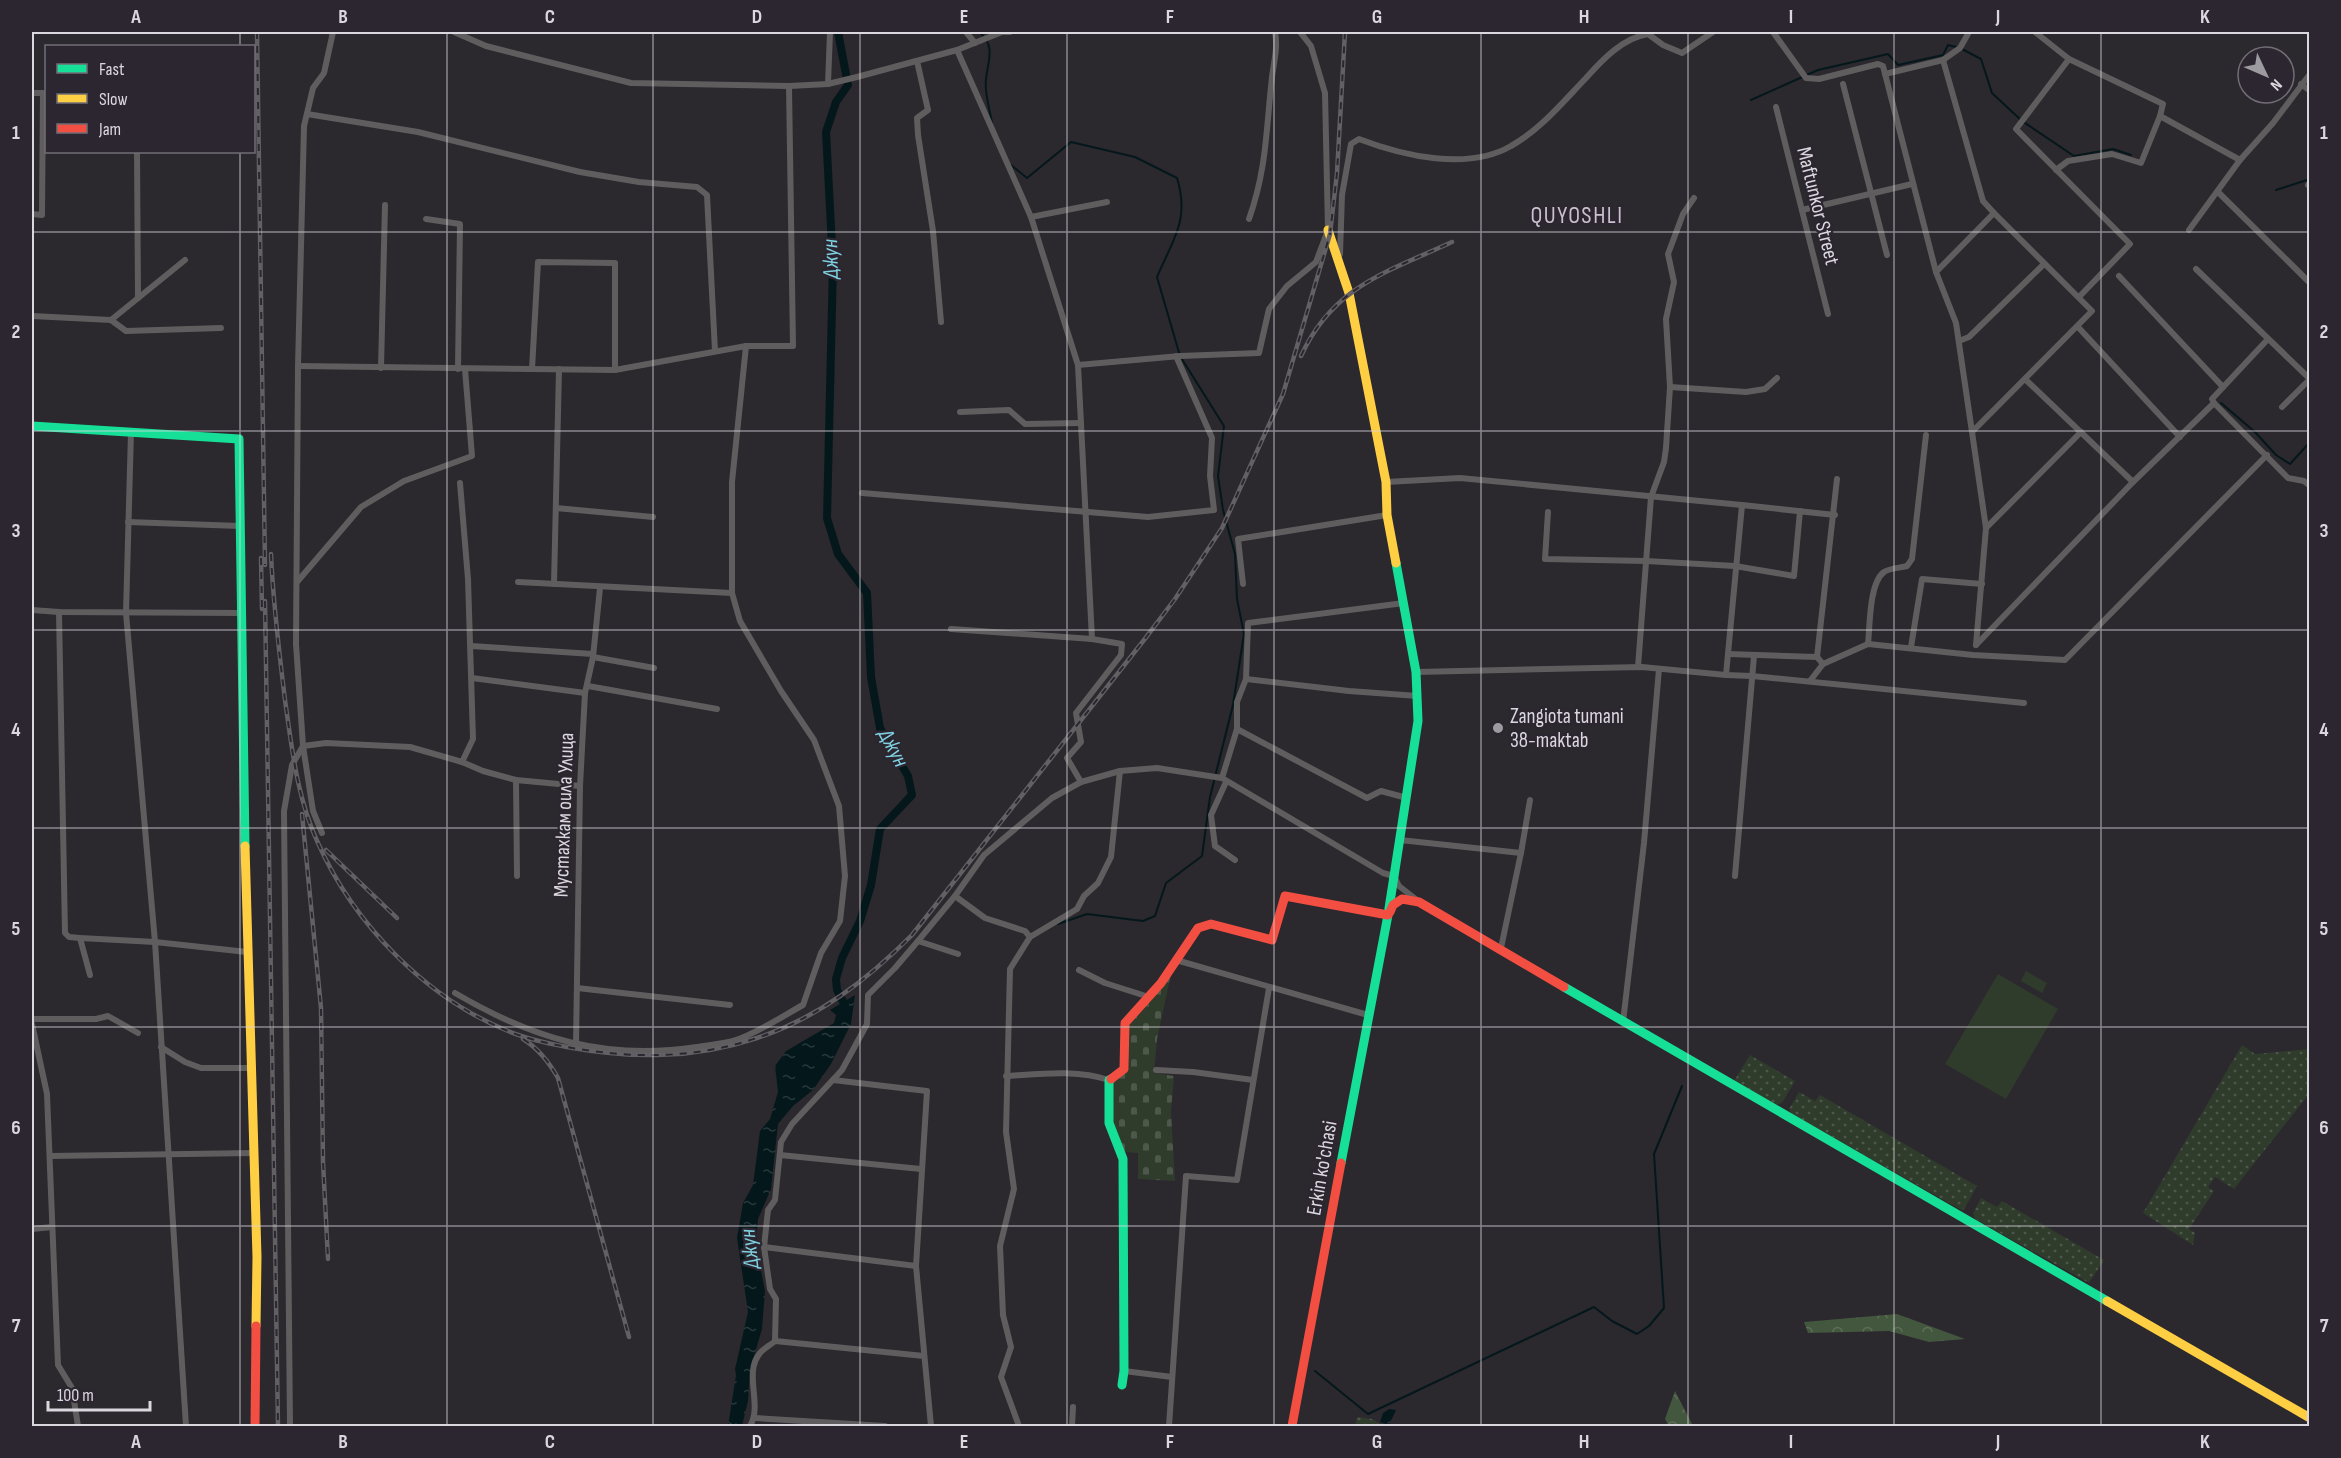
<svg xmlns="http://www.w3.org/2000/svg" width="2341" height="1458" font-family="'Sofia Sans Condensed',sans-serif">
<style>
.grass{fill:url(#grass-dots)}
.forest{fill:url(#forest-crowns)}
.cemetery{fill:url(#cemetery-stones)}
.pitch{fill:#2f3c2c}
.water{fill:url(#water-ripples)}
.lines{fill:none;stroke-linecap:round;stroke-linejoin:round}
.stream{stroke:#04181c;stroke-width:2}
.canal{stroke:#04181c;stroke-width:8}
.street{stroke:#605d5e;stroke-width:6}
.fast{stroke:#16e098;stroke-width:9}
.slow{stroke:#ffcf43;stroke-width:9}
.jam{stroke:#f24e42;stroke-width:9}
.rail-casing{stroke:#636064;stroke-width:4.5}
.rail{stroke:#2c2630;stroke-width:2;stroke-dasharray:7;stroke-linecap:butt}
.grid{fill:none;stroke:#dbd7de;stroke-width:1.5;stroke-opacity:0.55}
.poi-dot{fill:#9d9aa0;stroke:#2c2630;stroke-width:2}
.labels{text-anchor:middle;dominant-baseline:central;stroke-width:4.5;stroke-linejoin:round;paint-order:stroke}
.street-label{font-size:21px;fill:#dbd7de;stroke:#2c2630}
.poi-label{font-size:21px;fill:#dbd7de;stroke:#2c2630;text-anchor:start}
.water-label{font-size:22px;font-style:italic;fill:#7ed1e0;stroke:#2c2630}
.quarter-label{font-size:24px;letter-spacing:1.5px;fill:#c9c1ce;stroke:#2c2630}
.neatline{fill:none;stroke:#dbd7de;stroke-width:2}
.grid-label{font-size:20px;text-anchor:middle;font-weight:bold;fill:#dbd7de}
</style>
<defs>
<pattern id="grass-dots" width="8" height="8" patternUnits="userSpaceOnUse" patternTransform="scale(1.5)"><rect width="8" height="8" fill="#2f3c2c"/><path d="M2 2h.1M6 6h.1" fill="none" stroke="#4d574a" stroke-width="1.8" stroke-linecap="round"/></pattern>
<pattern id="forest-crowns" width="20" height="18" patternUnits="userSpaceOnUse" patternTransform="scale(1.5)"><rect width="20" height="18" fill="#43573e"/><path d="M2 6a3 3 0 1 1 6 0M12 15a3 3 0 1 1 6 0" fill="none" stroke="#5e6e59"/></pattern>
<pattern id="cemetery-stones" width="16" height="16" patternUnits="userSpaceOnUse" patternTransform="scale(1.5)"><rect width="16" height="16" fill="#2f3c2c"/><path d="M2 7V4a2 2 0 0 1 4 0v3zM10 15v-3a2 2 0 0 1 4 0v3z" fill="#4d574a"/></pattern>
<pattern id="water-ripples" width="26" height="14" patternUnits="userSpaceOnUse" patternTransform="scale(1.5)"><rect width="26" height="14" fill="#04181c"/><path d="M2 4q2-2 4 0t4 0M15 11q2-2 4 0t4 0" fill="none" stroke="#28393d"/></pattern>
</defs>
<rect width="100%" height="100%" fill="#2b282e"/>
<!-- grass -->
<g class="grass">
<path d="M 2242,1045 L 2255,1054 L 2309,1049 L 2309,1094 L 2234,1189 L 2215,1177 L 2208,1187 L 2214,1191 L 2189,1229 L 2195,1233 L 2193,1245 L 2143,1213 Z"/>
<path d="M 1750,1055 L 1795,1081 L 1782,1103 L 1776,1105 L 1734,1081 Z"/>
<path d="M 1799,1092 L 1815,1101 L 1820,1095 L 1977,1186 L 1963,1211 L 1792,1114 L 1789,1109 Z"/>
<path d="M 1981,1198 L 1997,1207 L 2002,1201 L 2104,1260 L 2089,1283 L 1975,1219 L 1973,1213 Z"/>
<path d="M 1357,1417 L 1372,1419 L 1384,1426 L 1355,1426 Z"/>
</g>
<!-- forest -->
<g class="forest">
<path d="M 1897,1314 L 1965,1339 L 1929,1342 L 1889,1331 L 1808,1333 L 1804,1322 Z"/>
<path d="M 1675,1391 L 1693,1426 L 1669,1426 L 1665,1419 Z"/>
</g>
<!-- cemetery -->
<path class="cemetery" d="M 1171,974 L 1157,1039 L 1154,1073 L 1174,1076 L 1171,1111 L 1175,1181 L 1138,1179 L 1138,1153 L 1125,1152 L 1110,1120 L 1112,1084 L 1129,1068 L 1128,1024 Z"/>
<!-- pitch -->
<g class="pitch">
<path d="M 2026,971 L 2047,983 L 2042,993 L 2021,981 Z"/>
<path d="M 1998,974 L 2058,1009 L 2006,1099 L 1945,1064 Z"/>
</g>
<!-- water -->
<g class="water">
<path d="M 855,995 L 851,1024 L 831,1064 L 813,1090 L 793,1106 L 778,1124 L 771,1189 L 758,1219 L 756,1244 L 765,1291 L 762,1329 L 750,1370 L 748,1401 L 742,1426 L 728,1426 L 736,1375 L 735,1369 L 748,1312 L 737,1238 L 743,1203 L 753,1185 L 760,1131 L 770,1119 L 778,1092 L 775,1066 L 786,1051 L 834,1023 L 836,1015 L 830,1010 Z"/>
<path d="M 1389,1409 L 1396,1410 L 1389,1425 L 1380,1422 L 1383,1413 Z"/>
</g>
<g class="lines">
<!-- stream -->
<g class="stream">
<path d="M 979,32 C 1000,48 983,69 986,90 C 987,101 990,112 992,123"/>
<path d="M 1751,100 L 1818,70 L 1888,54 L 1898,65 L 1943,55 L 1948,45 L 1960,48 L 1981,59 L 1992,93 L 2022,121 L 2074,156 L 2113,149 L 2131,155"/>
<path d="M 1011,165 L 1027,178 L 1071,142 L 1135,157 L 1177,178 C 1190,220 1173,239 1157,277 L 1180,356 L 1224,426 L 1218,476 L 1223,510 L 1235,554 L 1237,599 L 1244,634 L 1233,705 L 1210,797 L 1202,856 L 1166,883 L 1155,916 L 1143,921 L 1087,914 L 1058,924"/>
<path d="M 2276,190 L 2310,179"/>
<path d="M 2221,403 L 2255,432 L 2276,455 L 2290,464 L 2310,442"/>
<path d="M 1315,1371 L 1368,1414 L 1594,1307 L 1612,1321 L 1637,1334 L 1649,1326 L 1664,1308 L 1654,1154 L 1682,1086"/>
</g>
<!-- canal -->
<path class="canal" d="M 838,32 L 848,85 L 836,102 L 826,132 L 833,265 L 827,518 L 838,554 L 867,593 L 871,677 L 880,728 L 908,776 L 912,795 L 880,829 L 871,885 L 860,921 L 842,958 L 836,979 L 837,990 L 845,1005 L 845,1011"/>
<!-- street -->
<g class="street">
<path d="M 454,32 L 486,46 L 631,83 L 789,86 L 828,84 L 857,77 L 957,50 L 1002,32 L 1010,32"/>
<path d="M 966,32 L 975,43"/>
<path d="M 1773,32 L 1806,78 L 1819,79 L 1878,64 L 1883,66 L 1936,272"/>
<path d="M 2035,32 L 2069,59"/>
<path d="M 957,50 L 1031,217 L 1078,365 L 1092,639"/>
<path d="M 1943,60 L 1983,201 L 1994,213"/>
<path d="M 917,61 L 928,110 L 917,118 L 918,135 L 933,231 L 941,322"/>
<path d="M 1885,74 L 1943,60 L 1960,48 L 1969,32"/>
<path d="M 828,84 L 830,32"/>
<path d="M 1843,84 L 1887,255"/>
<path d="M 2301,84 L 2310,91"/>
<path d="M 32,93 L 43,93 L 42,215 L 32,214"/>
<path d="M 1776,107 L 1828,314"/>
<path d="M 307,114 L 418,132 L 580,172 L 639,182 L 697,187 L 707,195 L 715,351"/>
<path d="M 137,152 L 138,298"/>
<path d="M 2056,170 L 2068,161 L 2112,154 L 2141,163 L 2160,116 L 2240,160"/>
<path d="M 2308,185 L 2310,186"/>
<path d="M 2218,192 L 2310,283"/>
<path d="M 1802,210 L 1912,184"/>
<path d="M 1031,217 L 1107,202"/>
<path d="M 426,219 L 460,224 L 458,369"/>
<path d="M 1249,219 C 1267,168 1266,129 1272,77 C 1274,61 1278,48 1275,32"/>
<path d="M 2189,230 L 2240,160 L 2273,123 L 2310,74"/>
<path d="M 1340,254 L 1342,195 L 1351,144 L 1359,139 C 1403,156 1468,171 1511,146 C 1540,130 1563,102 1586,78 C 1603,59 1623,38 1648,34 L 1663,45 L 1682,53 L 1713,32"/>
<path d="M 2196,269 L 2310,379"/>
<path d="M 2119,276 L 2223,387"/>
<path d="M 2079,297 L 2130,244 L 2016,129 L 2069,59 L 2163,104 L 2160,116"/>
<path d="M 32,316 L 111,320"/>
<path d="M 111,320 L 126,331 L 221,328"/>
<path d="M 111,320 L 185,260"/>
<path d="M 2078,327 L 2180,437"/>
<path d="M 1959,341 L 1969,337 L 2044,264"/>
<path d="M 1078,365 L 1180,356 L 1259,353 L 1269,309 L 1287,286 L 1316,262 L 1328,230 L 1325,93 L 1311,46 L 1300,32"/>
<path d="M 298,366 L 615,370 L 746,346 L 793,346 L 789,86"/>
<path d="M 381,368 L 385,205"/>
<path d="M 532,369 L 538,262 L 615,263 L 615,370"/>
<path d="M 2026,380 L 2133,482"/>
<path d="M 1670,387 L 1746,392 L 1765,389 L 1777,378"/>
<path d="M 2214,403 L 2288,478 L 2304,481 L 2310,486"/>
<path d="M 2282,407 L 2310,379"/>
<path d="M 960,412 L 1009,410 L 1025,424 L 1081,423"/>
<path d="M 131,432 L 126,613 L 155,942 L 186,1426"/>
<path d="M 1972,432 L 1956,323 L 1936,272 L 1994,213 L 2092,311 L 1972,432 L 1986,528 L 1976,645"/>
<path d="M 1386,482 L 1460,478 L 1742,505"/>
<path d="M 460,483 L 468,579 L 473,739 L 462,762"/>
<path d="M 862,493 L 1148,517 L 1214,510 L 1210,476 L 1212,438 L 1176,356"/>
<path d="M 556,508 L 653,517"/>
<path d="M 1548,512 L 1545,559 L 1646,561 L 1735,566 L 1794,576 L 1800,511"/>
<path d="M 128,522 L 240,526"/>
<path d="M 1986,528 L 2081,432"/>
<path d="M 297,582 L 361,507 L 404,481 L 472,456 L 465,369"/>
<path d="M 518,582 L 732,593"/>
<path d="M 554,584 L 559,369"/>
<path d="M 1243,584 L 1238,539 L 1387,515"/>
<path d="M 1404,603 L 1248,623 L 1246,679 L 1237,702 L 1237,729 L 1222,778 L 1383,873 L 1394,876 L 1399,886 L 1417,900"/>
<path d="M 32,610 L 59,612 L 242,613"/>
<path d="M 59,612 L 65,933 L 69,937 L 80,938 L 155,942 L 247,952"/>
<path d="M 951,629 L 1092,639 L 1122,644 L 1121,655 L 1076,713 L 1081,742 L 1067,758 L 1081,782"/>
<path d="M 1868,644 C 1870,626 1869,583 1884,572 C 1890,568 1900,568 1907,566 L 1912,559 L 1926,435"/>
<path d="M 1976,645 L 2133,482 L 2214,403 L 2212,399 L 2268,339"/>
<path d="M 471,646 L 593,654"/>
<path d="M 1911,647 L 1922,579 L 1982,584"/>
<path d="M 1728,654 L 1817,657"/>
<path d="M 593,657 L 654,668"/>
<path d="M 1823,664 L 1817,657 L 1837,479"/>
<path d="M 1638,667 L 1651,497 L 1664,462 L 1666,448 L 1670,387 L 1666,319 L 1674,282 L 1668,254 L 1683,214 L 1694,198"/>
<path d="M 1416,672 L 1642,667 L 1726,675 L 1752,676 L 2024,703"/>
<path d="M 1726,675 L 1742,505 L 1835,515"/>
<path d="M 472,678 L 585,693"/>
<path d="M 1246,679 L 1349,691 L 1418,696"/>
<path d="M 1810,681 L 1823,664 L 1868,644 L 1973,655 L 2065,660 L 2267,455"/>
<path d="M 588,686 L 717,709"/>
<path d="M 1237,729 L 1367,798 L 1381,791 L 1407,798"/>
<path d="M 303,746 L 326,743 L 410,747 L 462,762 L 483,771 L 516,780 L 580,786"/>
<path d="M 516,780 L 517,876"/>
<path d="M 1226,782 L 1211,815 L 1215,846 L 1235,860"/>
<path d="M 322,833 L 313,811 L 303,746 L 296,644 L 298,366 L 304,126 L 313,88 L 324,73 L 333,32"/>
<path d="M 1400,840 L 1521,853"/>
<path d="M 1735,876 L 1754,656"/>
<path d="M 955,896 L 985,918 L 1025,931 L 1030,937"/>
<path d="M 80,938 L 90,975"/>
<path d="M 918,941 L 958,954"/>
<path d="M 1501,948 L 1521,853 L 1530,800"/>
<path d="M 1176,960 L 1368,1015"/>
<path d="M 1079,970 L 1105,983 L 1149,997"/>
<path d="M 577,988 L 730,1005"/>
<path d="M 455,993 C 533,1039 606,1061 697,1047 C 709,1045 722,1044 733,1041 C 754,1035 783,1016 803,1005 L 821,953 L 840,921 L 845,876 L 839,806 L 814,740 L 781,691 L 740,621 L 732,593 L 732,482 L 746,346"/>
<path d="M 32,1019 L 96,1019 L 108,1016 L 138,1033"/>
<path d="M 1623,1022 L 1644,843 L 1659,669"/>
<path d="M 32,1024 L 47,1094 L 58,1365 L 72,1388 L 78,1426"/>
<path d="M 576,1044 L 580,786 L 585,693 L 593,657 L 600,588"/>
<path d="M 161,1047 L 185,1062 L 201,1068 L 252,1068"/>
<path d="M 1156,1070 L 1193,1072 L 1253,1080"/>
<path d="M 1006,1076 C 1040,1074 1076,1069 1109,1080"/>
<path d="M 833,1080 L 927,1091 L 916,1266 L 931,1426"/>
<path d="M 780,1155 L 921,1169"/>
<path d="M 50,1156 L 254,1153"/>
<path d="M 32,1229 L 52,1227"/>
<path d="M 764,1247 L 916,1266"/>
<path d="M 775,1341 L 776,1299 L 770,1289 L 764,1247 L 768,1210 L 775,1200 L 781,1142 L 792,1124 L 842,1070 L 867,1024 L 868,995 L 895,968 L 918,941 L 955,896 L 984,855 L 1052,798 L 1081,782 L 1120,771 L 1157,768 L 1222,778"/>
<path d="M 1124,1371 L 1172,1377"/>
<path d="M 755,1418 L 885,1426"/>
<path d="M 290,1426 L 284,811 L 292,765 L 303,746"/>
<path d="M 750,1426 C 763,1405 743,1373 760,1353 C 764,1348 771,1345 775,1341 L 924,1356"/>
<path d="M 1019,1426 L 1001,1377 L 1011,1347 L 1003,1315 L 1000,1246 L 1014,1189 L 1006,1132 L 1010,969 L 1030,937 L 1077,909 L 1084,896 L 1098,883 L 1111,857 L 1120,771"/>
<path d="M 1072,1426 L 1073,1407"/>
<path d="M 1169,1426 L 1186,1176 L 1237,1180 L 1269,988"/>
</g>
<!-- fast -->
<g class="fast">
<path d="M 32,426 L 239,439 L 245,846"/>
<path d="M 1564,987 L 2107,1301"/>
<path d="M 1111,1079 L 1109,1080 L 1109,1123 L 1123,1159 L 1124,1371 L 1122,1385"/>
<path d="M 1341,1163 L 1388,915 L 1418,721 L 1416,672 L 1396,563"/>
</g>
<!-- slow -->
<g class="slow">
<path d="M 1328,230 L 1349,293 L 1386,482 L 1387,515 L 1396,563"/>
<path d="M 245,846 L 257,1257 L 256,1326"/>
<path d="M 2107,1301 L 2310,1418"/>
</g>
<!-- jam -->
<g class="jam">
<path d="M 1390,912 L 1393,905 L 1402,899 L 1419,902 L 1564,987"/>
<path d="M 1111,1079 L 1124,1069 L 1125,1023 L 1161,983 L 1198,928 L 1211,924 L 1272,940 L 1285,896 L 1388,915"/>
<path d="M 255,1426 L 256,1326"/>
<path d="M 1292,1426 L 1341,1163"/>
</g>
<!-- rail casing -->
<g class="rail-casing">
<g id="rail">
<path d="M 257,32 L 265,565"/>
<path d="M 1301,356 C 1333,286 1387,272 1452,242"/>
<path d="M 271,554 C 273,603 279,651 285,700 C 292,749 297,798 318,843 C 354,924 426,998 508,1031 C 527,1039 547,1043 567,1047 C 633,1059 693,1059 757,1038 C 818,1018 867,980 912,935 L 1144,640 L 1175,599 L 1222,528 L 1283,394 L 1330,234 L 1337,173 L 1345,32"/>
<path d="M 261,558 L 262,609"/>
<path d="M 265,601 L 278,1426"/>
<path d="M 302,814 L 321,1008 L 323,1162 L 328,1259"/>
<path d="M 326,850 L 397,918"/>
<path d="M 523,1039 C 539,1049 549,1062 558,1078 L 629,1337"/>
</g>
</g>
<!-- rail -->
<use href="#rail" class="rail"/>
</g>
<!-- grid -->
<path class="grid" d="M 240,32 L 240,46M 447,32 L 447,1426M 653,32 L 653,1426M 860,32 L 860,1426M 1067,32 L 1067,1426M 1274,32 L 1274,1426M 1481,32 L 1481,1426M 1688,32 L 1688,1426M 1894,32 L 1894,1426M 2101,32 L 2101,1426M 240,152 L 240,1426M 32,232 L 2310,232M 32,431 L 2310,431M 32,630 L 2310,630M 32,828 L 2310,828M 32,1027 L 2310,1027M 32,1226 L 2310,1226"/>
<!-- markers -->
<circle class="poi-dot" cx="1498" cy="728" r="6"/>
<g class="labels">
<!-- street labels -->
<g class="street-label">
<text transform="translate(1818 206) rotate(76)">Maftunkor Street</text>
<text transform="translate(564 815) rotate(-88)">Мустахкам оила Улица</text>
<text transform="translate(1322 1168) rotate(-80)">Erkin ko'chasi</text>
</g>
<!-- poi labels -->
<g class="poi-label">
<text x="1510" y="716">Zangiota tumani<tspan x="1510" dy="24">38-maktab</tspan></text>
</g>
<!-- water labels -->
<g class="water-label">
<text transform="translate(831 259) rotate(-91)">Джун</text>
<text transform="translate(893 748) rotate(62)">Джун</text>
<text transform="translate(750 1249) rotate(-96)">Джун</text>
</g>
<!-- quarter labels -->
<g class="quarter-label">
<text x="1577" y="215">QUYOSHLI</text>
</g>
</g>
<!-- border -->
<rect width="2341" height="1458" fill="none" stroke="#2c2630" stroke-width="66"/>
<!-- legend -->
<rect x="45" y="45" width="210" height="108" fill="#2c2630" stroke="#726d76" stroke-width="1.5"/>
<rect x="57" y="64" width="30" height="9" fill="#16e098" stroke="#726d76" stroke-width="1.5"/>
<text x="99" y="75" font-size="18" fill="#dbd7de">Fast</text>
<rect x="57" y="94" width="30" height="9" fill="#ffcf43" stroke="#726d76" stroke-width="1.5"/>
<text x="99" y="105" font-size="18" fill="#dbd7de">Slow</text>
<rect x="57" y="124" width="30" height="9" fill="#f24e42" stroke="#726d76" stroke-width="1.5"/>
<text x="99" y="135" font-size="18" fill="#dbd7de">Jam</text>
<!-- north arrow -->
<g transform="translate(2266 75) rotate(134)"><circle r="28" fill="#2c2630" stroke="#726d76" stroke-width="1.5"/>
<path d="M0-4.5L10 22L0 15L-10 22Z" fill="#9d9aa0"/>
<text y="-9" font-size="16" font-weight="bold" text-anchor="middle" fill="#dbd7de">N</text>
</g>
<!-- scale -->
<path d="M48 1401v9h102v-9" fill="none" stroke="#dbd7de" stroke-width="3"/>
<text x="57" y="1401" font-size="18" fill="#dbd7de" stroke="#2c2630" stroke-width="4.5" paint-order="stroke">100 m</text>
<rect x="33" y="33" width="2275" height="1392" class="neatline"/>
<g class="grid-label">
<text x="136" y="23">A</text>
<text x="343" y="23">B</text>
<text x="550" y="23">C</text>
<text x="757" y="23">D</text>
<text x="964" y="23">E</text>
<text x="1170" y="23">F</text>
<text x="1377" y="23">G</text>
<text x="1584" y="23">H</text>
<text x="1791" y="23">I</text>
<text x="1998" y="23">J</text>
<text x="2205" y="23">K</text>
<text x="16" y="139">1</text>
<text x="2324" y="139">1</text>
<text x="16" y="338">2</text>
<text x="2324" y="338">2</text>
<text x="16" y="537">3</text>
<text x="2324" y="537">3</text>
<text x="16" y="736">4</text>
<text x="2324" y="736">4</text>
<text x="16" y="935">5</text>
<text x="2324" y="935">5</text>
<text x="16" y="1134">6</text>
<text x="2324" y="1134">6</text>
<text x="16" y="1332">7</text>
<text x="2324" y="1332">7</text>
<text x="136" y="1448">A</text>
<text x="343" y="1448">B</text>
<text x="550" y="1448">C</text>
<text x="757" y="1448">D</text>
<text x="964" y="1448">E</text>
<text x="1170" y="1448">F</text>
<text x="1377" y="1448">G</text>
<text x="1584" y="1448">H</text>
<text x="1791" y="1448">I</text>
<text x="1998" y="1448">J</text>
<text x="2205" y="1448">K</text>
</g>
</svg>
